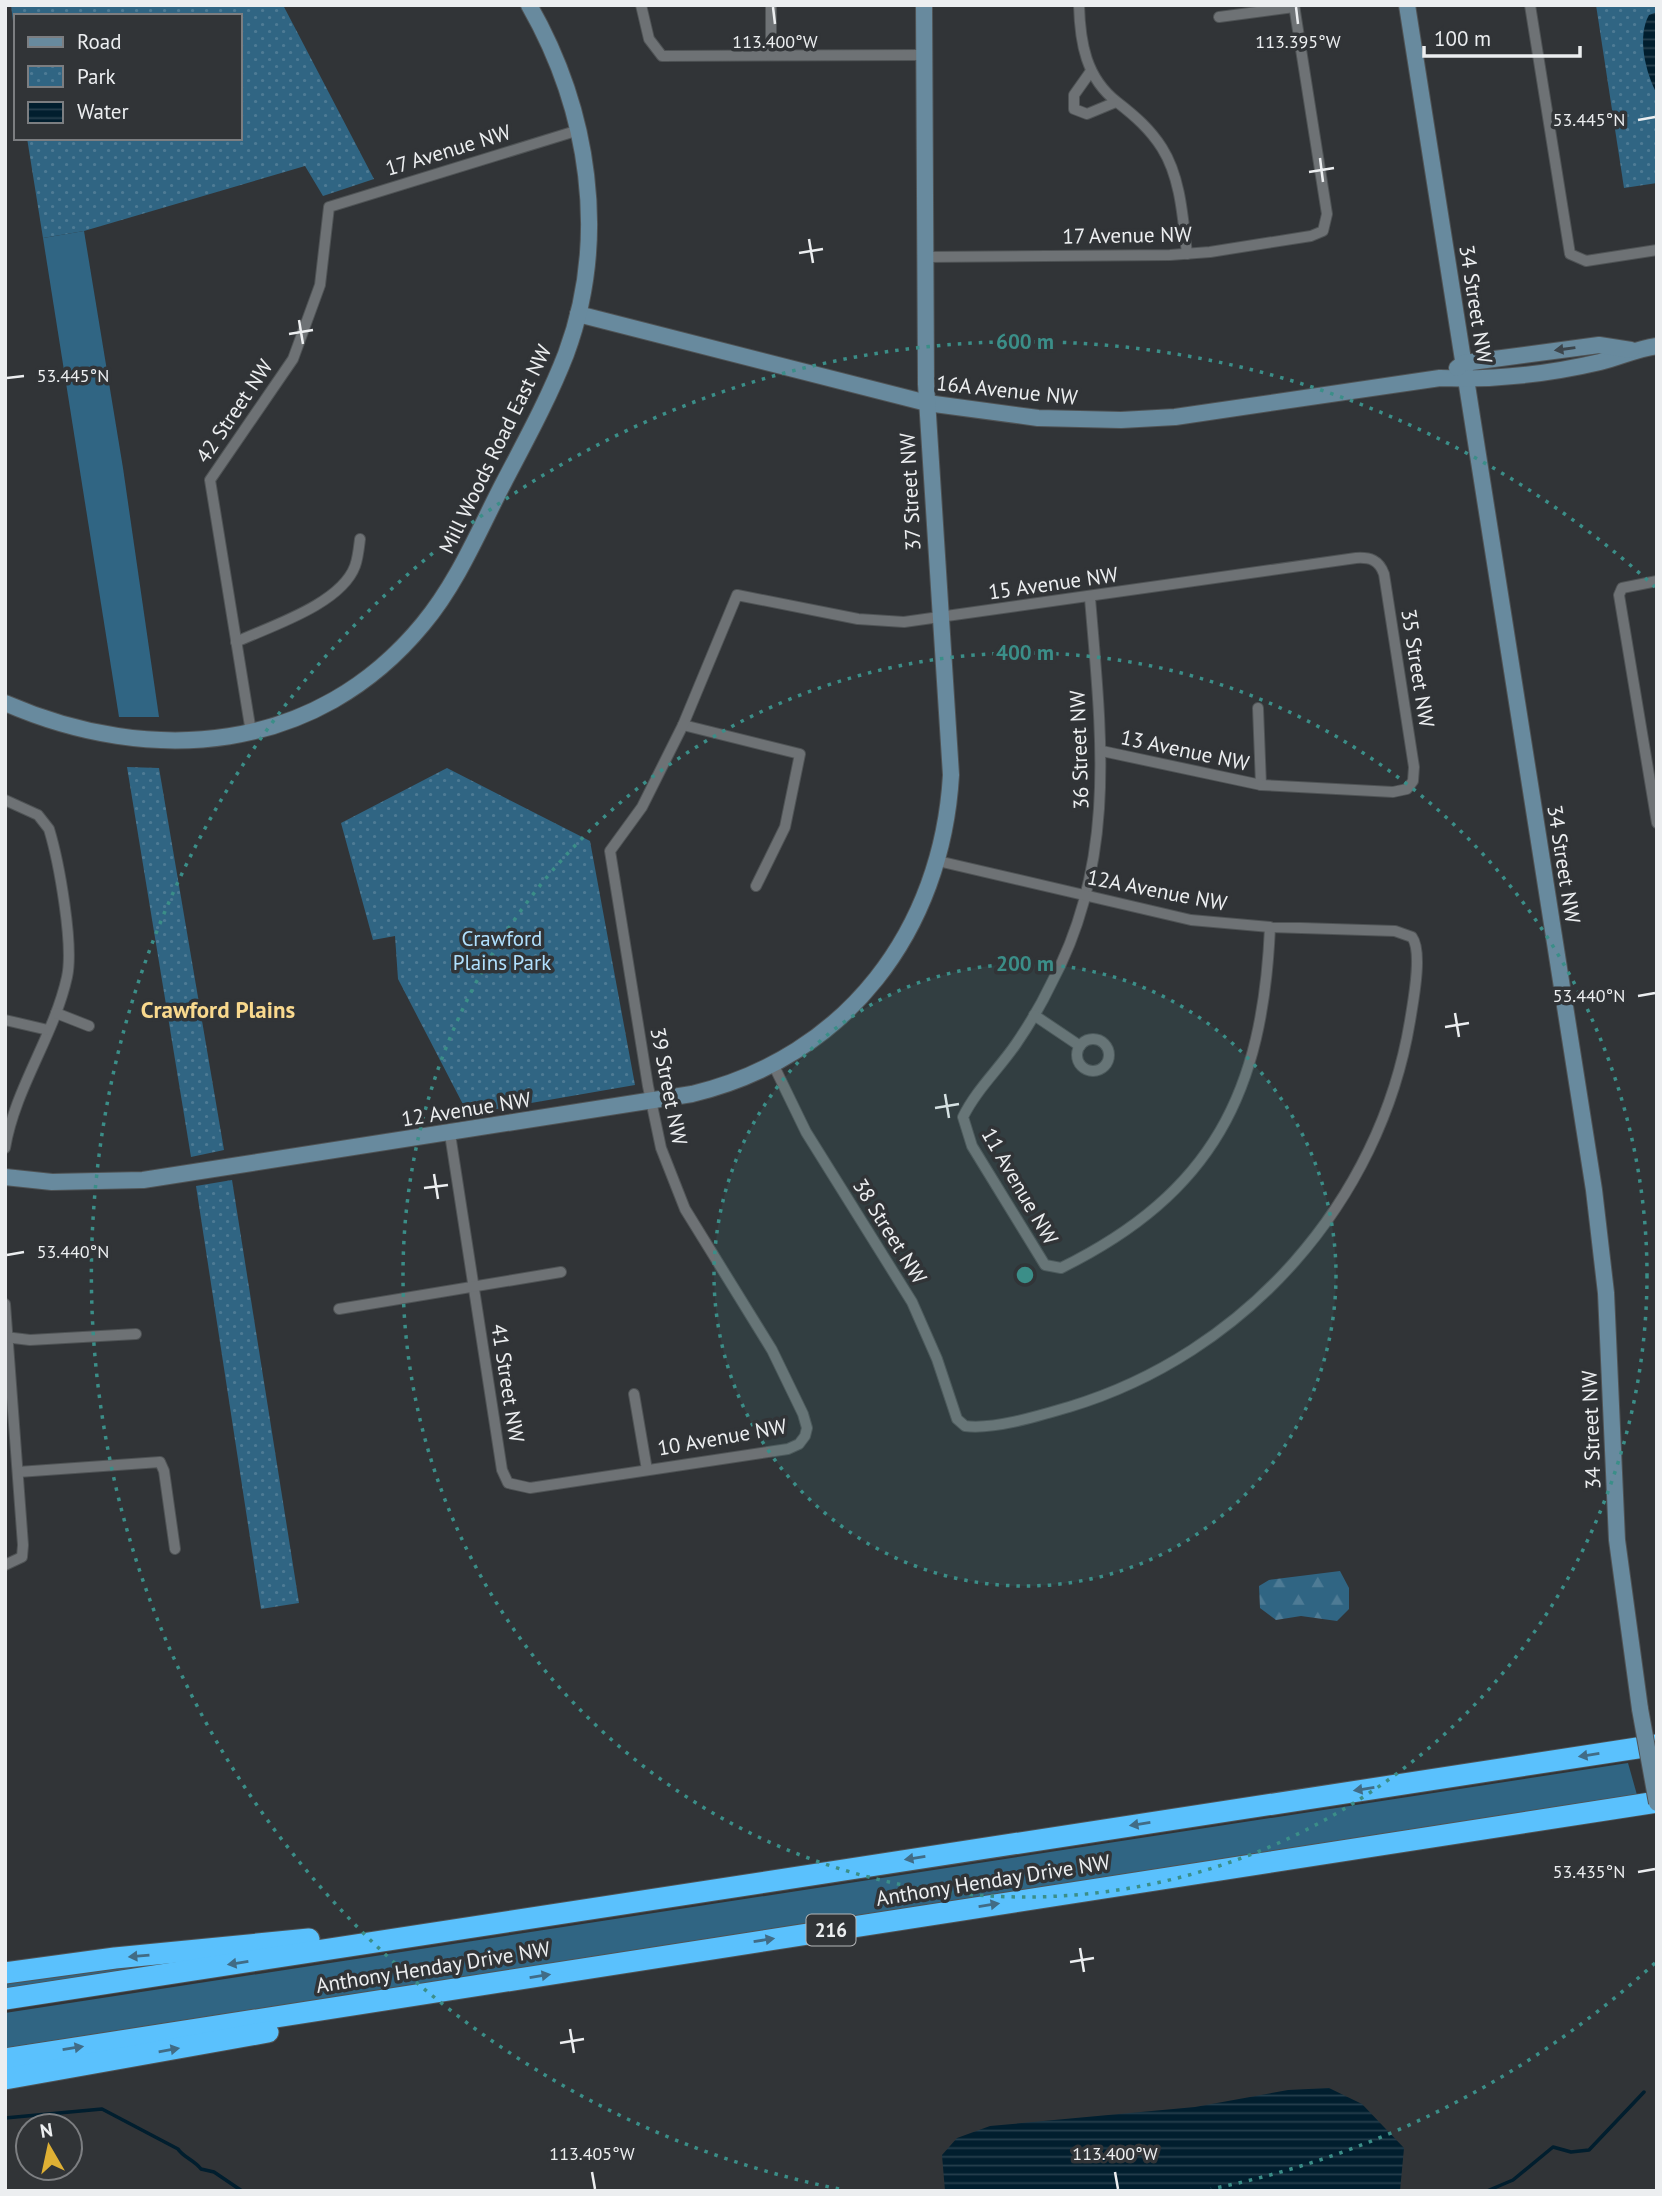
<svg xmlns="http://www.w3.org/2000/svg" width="1662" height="2196" font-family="'PT Sans',sans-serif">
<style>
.grass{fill:#306583}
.forest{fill:url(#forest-firs)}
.park{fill:url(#park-dots)}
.water{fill:url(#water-rules)}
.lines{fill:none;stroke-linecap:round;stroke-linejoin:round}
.stream{stroke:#011e2e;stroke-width:3.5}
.street-casing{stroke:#4f5355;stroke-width:12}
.secondary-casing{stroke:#4f5355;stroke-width:18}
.highway-casing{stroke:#4f5355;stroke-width:23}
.street{stroke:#6e7275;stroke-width:10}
.secondary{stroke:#688a9e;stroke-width:16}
.highway{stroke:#5ac1fd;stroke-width:21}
.secondary-bridge-casing{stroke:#4f5355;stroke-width:18;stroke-linecap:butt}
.secondary-bridge{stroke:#688a9e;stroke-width:16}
.oneway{fill:#3c454c}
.oneway2{fill:#416c86}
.ticks{fill:none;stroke:#eceef0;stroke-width:2.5}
.ring{fill:none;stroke:#3b8e88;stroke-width:3.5;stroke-dasharray:3.5 7}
.labels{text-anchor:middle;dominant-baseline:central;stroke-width:7;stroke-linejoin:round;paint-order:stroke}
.shield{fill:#313437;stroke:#b4b6b8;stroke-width:2}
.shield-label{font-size:19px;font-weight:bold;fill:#eceef0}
.street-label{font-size:21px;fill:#eceef0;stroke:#313437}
.park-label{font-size:21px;fill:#b0e0fe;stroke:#313437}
.neighbourhood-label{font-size:23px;font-weight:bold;fill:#f9d98e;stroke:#313437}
.ticks-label{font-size:18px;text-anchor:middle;fill:#eceef0;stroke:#313437;stroke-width:7;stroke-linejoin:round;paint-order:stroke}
.centre{fill:#3b8e88;stroke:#313437;stroke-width:3.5}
.ring-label{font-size:21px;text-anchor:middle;font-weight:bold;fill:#3b8e88;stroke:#313437;stroke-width:7;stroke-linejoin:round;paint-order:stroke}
</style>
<defs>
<pattern id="forest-firs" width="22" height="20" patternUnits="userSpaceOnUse" patternTransform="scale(1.75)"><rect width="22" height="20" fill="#306583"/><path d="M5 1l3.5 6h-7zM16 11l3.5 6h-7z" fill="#4e7b95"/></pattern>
<pattern id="park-dots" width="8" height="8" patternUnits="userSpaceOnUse" patternTransform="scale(1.75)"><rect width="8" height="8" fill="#306583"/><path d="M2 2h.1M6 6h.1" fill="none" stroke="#4e7b95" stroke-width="1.8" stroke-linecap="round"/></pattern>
<pattern id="water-rules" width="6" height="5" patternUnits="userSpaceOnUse" patternTransform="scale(1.75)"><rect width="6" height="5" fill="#011e2e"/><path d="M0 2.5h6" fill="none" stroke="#263f4d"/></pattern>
</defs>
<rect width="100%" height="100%" fill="#313437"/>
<!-- grass -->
<g class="grass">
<path d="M 84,231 L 123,468 L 159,717 L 119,717 L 43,238 Z"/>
<path d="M 1628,1763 L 1637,1795 L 5,2048 L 5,2013 Z"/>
<path d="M 156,1963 L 154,1965 L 5,1989 L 5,1979 Z"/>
</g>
<!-- forest -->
<path class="forest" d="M 1340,1571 L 1349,1588 L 1349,1609 L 1337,1621 L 1301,1616 L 1276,1620 L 1260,1608 L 1259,1586 L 1269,1580 Z"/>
<!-- park -->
<g class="park">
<path d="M 11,5 L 283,5 L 374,179 L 323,196 L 305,166 L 84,231 L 43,238 L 27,138 L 240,138 L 240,16 L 16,16 L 16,45 Z"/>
<path d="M 1596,5 L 1657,5 L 1657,183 L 1624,188 Z"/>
<path d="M 127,767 L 159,768 L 224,1150 L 191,1157 Z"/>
<path d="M 447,768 L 590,841 L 635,1085 L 468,1114 L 398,979 L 395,936 L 373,940 L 341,823 Z"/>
<path d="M 232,1180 L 299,1603 L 261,1609 L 196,1186 Z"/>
</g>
<!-- water -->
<g class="water">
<path d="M 1657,12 L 1657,94 C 1645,72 1637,36 1649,15 Z"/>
<path d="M 1329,2088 L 1362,2104 L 1404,2148 L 1400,2191 L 945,2191 L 942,2155 L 957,2138 L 990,2126 L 1195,2107 L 1288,2090 Z"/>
</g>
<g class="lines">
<!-- stream -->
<g class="stream">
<path d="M 5,2118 L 102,2109 L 178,2149 C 183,2157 194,2160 201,2169 L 214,2172 L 242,2191"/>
<path d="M 1476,2191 L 1485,2191"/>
<path d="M 1487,2191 L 1513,2180 L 1553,2147 L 1571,2152 L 1589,2150 L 1644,2092"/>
</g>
<!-- street casing -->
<g class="street-casing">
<g id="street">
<path d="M 641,5 L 649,39 L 662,56 L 925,55"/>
<path d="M 771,5 L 771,55"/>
<path d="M 1079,5 C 1080,43 1086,78 1117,102 C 1135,116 1150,129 1162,148 C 1181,178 1183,220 1187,254"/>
<path d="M 1530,5 L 1570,254 L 1586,261 L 1657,250"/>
<path d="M 1219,17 L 1294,7"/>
<path d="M 1091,71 L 1074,95 L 1074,109 L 1087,114 L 1116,102"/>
<path d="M 925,257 L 1170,255 L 1210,252 L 1311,236 L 1323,231 L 1327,214 L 1294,5"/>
<path d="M 1657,581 L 1622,588 L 1619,595 L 1657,823"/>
<path d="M 1090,598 C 1101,732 1118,860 1051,984 C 1041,1005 1029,1025 1016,1044 C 999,1069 976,1090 963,1117 L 972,1146 L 1045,1265 L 1061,1268 C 1213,1193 1263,1092 1270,927"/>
<path d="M 236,642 C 271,626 341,604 355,566 C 358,558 359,547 360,539"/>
<path d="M 1258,708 L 1261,785"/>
<path d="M 683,725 L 800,754 L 785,827 L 756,886"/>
<path d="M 251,732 L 210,480 L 293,359 L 320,285 L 329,207 L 579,130"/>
<path d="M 5,800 L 38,815 L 49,829 C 59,862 74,945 67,977 C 54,1036 15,1088 5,1148"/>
<path d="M 56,1013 L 89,1026"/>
<path d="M 1034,1015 L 1080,1046"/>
<path d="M 5,1020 L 48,1030"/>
<circle cx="1093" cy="1055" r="16"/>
<path d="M 773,1064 L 806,1132 L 912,1302 L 937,1359 L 957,1419 L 965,1426 C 994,1430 1042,1415 1069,1407 C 1245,1354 1380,1202 1410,1021 C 1413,1002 1423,952 1412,937 L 1395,931 L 1270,927 L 1191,920 L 938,861"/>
<path d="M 450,1134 L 502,1470 L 508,1483 L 530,1488 L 788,1449 L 799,1444 L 805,1436 L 807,1428 L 803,1414 L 772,1350 L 685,1209 L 661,1148 L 648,1086 L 610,851 L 642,807 L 683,725 L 737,595 L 858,619 L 904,622 L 1356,558 C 1370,557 1379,560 1384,574 L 1414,767 L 1413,781 L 1407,789 L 1393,792 L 1261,785 L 1102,751"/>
<path d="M 5,1304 L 23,1545 L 22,1557 L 5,1565"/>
<path d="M 339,1309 L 561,1272"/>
<path d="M 5,1337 L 30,1340 L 136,1334"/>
<path d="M 634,1394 L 647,1470"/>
<path d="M 18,1472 L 160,1462 L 164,1471 L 175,1549"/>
</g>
</g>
<!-- secondary casing -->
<g class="secondary-casing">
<g id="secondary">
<path d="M 1407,5 L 1594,1190 L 1606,1293 L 1617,1540 L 1640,1709"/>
<path d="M 578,314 L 927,403 L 1038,418 L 1121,420 L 1175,417 L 1440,378 C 1492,380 1549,374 1600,362 C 1620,357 1636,349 1657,346"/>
<path d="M 1457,368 L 1464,363 L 1599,345 L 1631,350"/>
<path d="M 5,703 C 152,767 316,754 423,624 C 458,582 479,530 504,482 C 526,440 549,398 566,354 C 609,238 589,110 529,5"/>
<path d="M 5,1177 L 52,1182 L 143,1180 L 692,1094 C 847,1057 942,930 951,775 L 926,384 L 924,5"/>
</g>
</g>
<!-- highway casing -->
<g class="highway-casing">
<g id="highway">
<path d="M 5,1973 L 115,1958 L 309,1939"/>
<path d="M 5,1999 L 1657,1745"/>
<path d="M 5,2059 L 1657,1802"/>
<path d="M 5,2079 L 268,2032"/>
</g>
</g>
<!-- street -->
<use href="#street" class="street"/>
<!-- secondary -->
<use href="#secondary" class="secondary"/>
<!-- highway -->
<use href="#highway" class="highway"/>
<!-- secondary-bridge casing -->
<g class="secondary-bridge-casing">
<path id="secondary-bridge" d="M 1640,1709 L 1657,1803"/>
</g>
<!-- secondary-bridge -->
<use href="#secondary-bridge" class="secondary-bridge"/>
</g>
<!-- one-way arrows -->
<defs><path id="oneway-solid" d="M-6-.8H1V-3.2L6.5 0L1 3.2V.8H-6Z" transform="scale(1.75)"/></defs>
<use class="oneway" href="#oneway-solid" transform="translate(1565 349) rotate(172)"/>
<g class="oneway2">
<use href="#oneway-solid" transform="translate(1589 1755) rotate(171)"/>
<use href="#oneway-solid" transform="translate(1364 1789) rotate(171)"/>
<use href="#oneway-solid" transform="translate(1140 1824) rotate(171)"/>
<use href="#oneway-solid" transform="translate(915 1858) rotate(171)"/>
<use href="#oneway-solid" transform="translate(989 1905) rotate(-9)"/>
<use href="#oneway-solid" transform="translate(764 1940) rotate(-9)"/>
<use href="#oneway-solid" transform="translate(139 1956) rotate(175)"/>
<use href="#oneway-solid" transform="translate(238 1963) rotate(171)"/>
<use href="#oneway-solid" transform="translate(540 1976) rotate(-9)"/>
<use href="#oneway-solid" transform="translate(73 2048) rotate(-9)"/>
<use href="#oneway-solid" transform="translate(169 2050) rotate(-10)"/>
</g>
<!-- ticks -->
<path class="ticks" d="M 773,7 L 775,24M 1296,7 L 1298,24M 1638,120 L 1655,117M 1320,158 L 1323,182M 1309,172 L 1334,168M 809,239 L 813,263M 799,253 L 823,249M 299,320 L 303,344M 289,334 L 313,330M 7,378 L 24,376M 1638,996 L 1655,993M 1455,1013 L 1459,1037M 1445,1027 L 1469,1023M 945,1094 L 949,1118M 935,1108 L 959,1104M 434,1174 L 438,1199M 424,1188 L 448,1185M 7,1255 L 24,1252M 1638,1872 L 1655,1869M 1080,1948 L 1084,1972M 1070,1962 L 1094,1958M 570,2029 L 574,2053M 560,2043 L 584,2039M 592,2172 L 595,2189M 1115,2172 L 1118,2189"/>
<!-- distance rings -->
<circle cx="1025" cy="1275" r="311" fill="#3b8e88" fill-opacity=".12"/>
<g class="ring">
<circle cx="1025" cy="1275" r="311"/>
<circle cx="1025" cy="1275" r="622"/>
<path d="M1655 1963A933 933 0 0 1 1211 2189M839 2189A933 933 0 1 1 1655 587"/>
</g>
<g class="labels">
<!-- shield labels -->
<rect class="shield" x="806.5" y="1914.5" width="49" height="31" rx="5"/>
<g class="shield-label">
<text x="831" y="1930">216</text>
</g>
<!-- street labels -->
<g class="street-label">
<text transform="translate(448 150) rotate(-17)">17 Avenue NW</text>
<text transform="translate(1127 235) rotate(-1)">17 Avenue NW</text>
<text transform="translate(1476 304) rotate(81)">34 Street NW</text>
<text transform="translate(1007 390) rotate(6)">16A Avenue NW</text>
<text transform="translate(234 411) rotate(-56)">42 Street NW</text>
<text transform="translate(495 449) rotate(-64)">Mill Woods Road East NW</text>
<text transform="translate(910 492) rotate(-93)">37 Street NW</text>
<text transform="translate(1053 583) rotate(-8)">15 Avenue NW</text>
<text transform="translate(1418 668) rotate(81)">35 Street NW</text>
<text transform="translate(1079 750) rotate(-92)">36 Street NW</text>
<text transform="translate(1185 750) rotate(12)">13 Avenue NW</text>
<text transform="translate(1564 864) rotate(81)">34 Street NW</text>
<text transform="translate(1157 890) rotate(11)">12A Avenue NW</text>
<text transform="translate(669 1086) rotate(79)">39 Street NW</text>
<text transform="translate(466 1109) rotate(-9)">12 Avenue NW</text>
<text transform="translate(1020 1186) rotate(60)">11 Avenue NW</text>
<text transform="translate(890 1231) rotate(58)">38 Street NW</text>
<text transform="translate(508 1383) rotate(81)">41 Street NW</text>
<text transform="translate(1591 1430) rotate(-92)">34 Street NW</text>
<text transform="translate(722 1437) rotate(-10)">10 Avenue NW</text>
<text transform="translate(993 1880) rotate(-9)">Anthony Henday Drive NW</text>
<text transform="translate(433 1967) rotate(-9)">Anthony Henday Drive NW</text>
</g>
<!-- park labels -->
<g class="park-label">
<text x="502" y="938">Crawford<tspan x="502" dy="24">Plains Park</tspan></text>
</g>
<!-- neighbourhood labels -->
<g class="neighbourhood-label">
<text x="218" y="1009">Crawford Plains</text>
</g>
</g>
<g class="ticks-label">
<text x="1298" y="48">113.395°W</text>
<text x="775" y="48">113.400°W</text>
<text x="1589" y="126">53.445°N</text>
<text x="73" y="382">53.445°N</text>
<text x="1589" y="1002">53.440°N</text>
<text x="73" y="1258">53.440°N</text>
<text x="1589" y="1878">53.435°N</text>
<text x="592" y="2160">113.405°W</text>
<text x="1115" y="2160">113.400°W</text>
</g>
<circle cx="1025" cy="1275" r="10" class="centre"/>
<g class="ring-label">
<text x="1025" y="349">600 m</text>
<text x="1025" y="660">400 m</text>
<text x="1025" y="971">200 m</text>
</g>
<!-- border -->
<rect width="1662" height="2196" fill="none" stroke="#eceef0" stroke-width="14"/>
<!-- legend -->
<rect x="14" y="14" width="228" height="126" fill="#313437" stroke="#7c7e81" stroke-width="2"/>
<rect x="28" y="37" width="35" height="10" fill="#688a9e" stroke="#7c7e81" stroke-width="2"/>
<text x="77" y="49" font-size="21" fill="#eceef0">Road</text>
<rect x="28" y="66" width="35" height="21" fill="url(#park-dots)" stroke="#7c7e81" stroke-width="2"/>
<text x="77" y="84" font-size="21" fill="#eceef0">Park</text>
<rect x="28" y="102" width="35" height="21" fill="url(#water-rules)" stroke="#7c7e81" stroke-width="2"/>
<text x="77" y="119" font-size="21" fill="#eceef0">Water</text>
<!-- north arrow -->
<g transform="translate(49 2147) rotate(351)"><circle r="33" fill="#313437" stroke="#7c7e81" stroke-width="2"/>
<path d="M0-5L12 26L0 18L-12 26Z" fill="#dfb034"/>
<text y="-10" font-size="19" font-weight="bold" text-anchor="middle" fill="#eceef0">N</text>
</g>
<!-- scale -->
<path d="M1424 46v10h156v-10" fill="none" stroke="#eceef0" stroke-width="3.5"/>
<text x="1434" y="46" font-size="21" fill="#eceef0" stroke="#313437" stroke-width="5" paint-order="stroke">100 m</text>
</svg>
